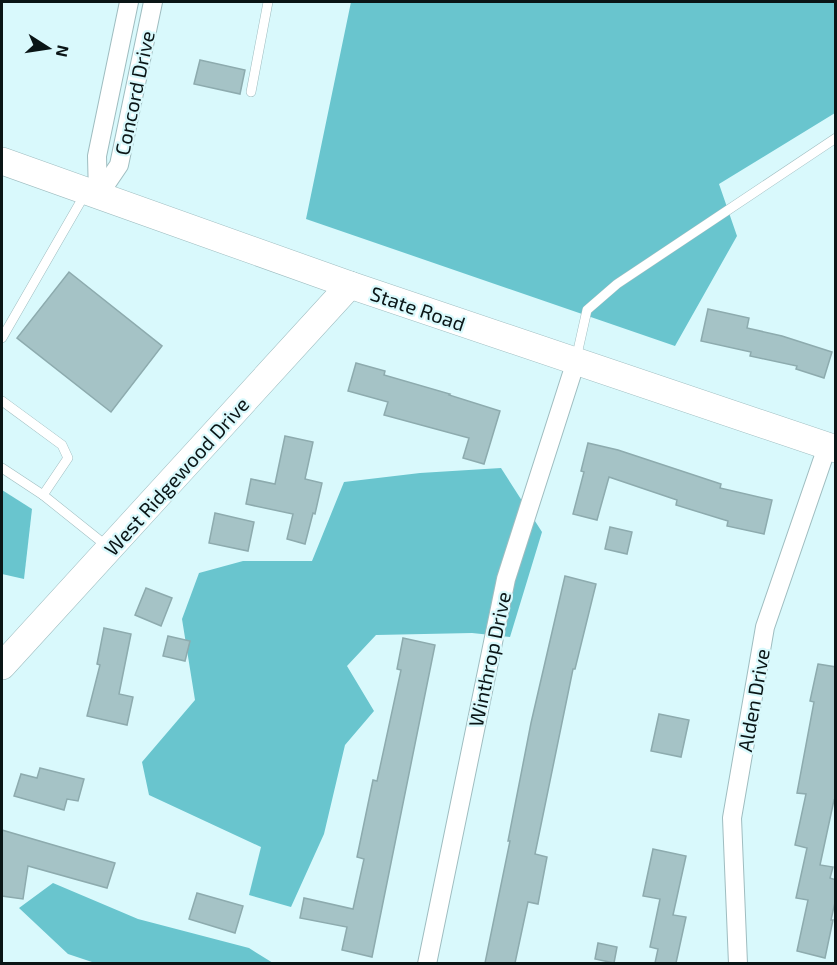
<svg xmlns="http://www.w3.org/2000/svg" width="837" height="965" font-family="'Exo 2',sans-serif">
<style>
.forest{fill:#69c5ce}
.building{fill:#a5c3c6;stroke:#8dabae;stroke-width:1.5}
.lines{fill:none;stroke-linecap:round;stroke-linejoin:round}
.lane-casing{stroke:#9fbdc0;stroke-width:10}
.street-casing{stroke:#9fbdc0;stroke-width:20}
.secondary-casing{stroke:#9fbdc0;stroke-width:28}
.lane{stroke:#fff;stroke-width:9}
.street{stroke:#fff;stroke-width:18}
.secondary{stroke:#fff;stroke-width:27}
.labels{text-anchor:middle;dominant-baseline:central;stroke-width:4.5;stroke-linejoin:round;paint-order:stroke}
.street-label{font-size:20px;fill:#0a1516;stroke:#d9f9fc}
</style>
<rect width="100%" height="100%" fill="#d9f9fc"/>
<!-- forest -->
<g class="forest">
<path d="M 351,2 L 835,2 L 835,113 L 719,184 L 737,236 L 675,346 L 306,219 Z"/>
<path d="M 501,468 L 542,532 L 510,637 L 472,633 L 376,635 L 347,666 L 374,711 L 345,745 L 324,834 L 291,907 L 249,895 L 261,847 L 149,795 L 142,762 L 195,700 L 182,619 L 199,573 L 243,561 L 312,561 L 344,482 L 420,473 Z"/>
<path d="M 2,490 L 32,509 L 24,579 L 2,574 Z"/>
<path d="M 53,883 L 138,919 L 249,948 L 273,963 L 95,963 L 68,954 L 19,908 Z"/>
</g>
<!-- building -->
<g class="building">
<path d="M 200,60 L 245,70 L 240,94 L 194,84 Z"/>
<path d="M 69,272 L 162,346 L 111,412 L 17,338 Z"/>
<path d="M 708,309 L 749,318 L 747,328 L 782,336 L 832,352 L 824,378 L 796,369 L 797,366 L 750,356 L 751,352 L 701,341 Z"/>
<path d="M 356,363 L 385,371 L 384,375 L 450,394 L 449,395 L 500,411 L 484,464 L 463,458 L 469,438 L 384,415 L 388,402 L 348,391 Z"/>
<path d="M 285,436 L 313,442 L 305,479 L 322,483 L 315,514 L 313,513 L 305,544 L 287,539 L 293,514 L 246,504 L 251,479 L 275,484 Z"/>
<path d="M 588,443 L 618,450 L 721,484 L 720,488 L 772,500 L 764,534 L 727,526 L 728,521 L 676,505 L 677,500 L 609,477 L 597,520 L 573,514 L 584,472 L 581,471 Z"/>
<path d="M 215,513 L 254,522 L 248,551 L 209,543 Z"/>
<path d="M 610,527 L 632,532 L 627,554 L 605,549 Z"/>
<path d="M 565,576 L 596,584 L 575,669 L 573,669 L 535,854 L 547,857 L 538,904 L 528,902 L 515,963 L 485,963 L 510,841 L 508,841 L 531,723 Z"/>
<path d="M 146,588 L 172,598 L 161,626 L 135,615 Z"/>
<path d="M 104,628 L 131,634 L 119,694 L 133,697 L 127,725 L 87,716 L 100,665 L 97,664 Z"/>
<path d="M 168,636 L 190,641 L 185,661 L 163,656 Z"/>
<path d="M 403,638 L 435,645 L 372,957 L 342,950 L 347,927 L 300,918 L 304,898 L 353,909 L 364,859 L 357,857 L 373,780 L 377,781 L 401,670 L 397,669 Z"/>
<path d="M 818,664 L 836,667 L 836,801 L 834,800 L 820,865 L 833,867 L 830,878 L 836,880 L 836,898 L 831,920 L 833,920 L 825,958 L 797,951 L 808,900 L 796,898 L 807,848 L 795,845 L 806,794 L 797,793 L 814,702 L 810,701 Z"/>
<path d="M 659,714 L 689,720 L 681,757 L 651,751 Z"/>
<path d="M 40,768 L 84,779 L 78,801 L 67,799 L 64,810 L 14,796 L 21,774 L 37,778 Z"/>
<path d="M 2,830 L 115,863 L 107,888 L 28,866 L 23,899 L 2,896 Z"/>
<path d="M 653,849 L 686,856 L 673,915 L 686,917 L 676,963 L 655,963 L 658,949 L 650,947 L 660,899 L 643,896 Z"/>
<path d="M 197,893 L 243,906 L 235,933 L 189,919 Z"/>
<path d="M 598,943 L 617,947 L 614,963 L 595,959 Z"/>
</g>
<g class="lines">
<!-- lane casing -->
<g class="lane-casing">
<g id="lane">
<path d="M 251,92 L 268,2"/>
<path d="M 2,338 L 85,194"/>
<path d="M 576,359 L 587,310 L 617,284 L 836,138"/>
<path d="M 2,401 L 62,445 L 68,458 L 43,495"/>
<path d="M 2,468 L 43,495 L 108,547"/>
</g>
</g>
<!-- street casing -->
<g class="street-casing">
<g id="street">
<path d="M 98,196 L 119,165 L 153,2"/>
<path d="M 98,196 L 97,156 L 129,2"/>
<path d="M 427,964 L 506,579 L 576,361"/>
<path d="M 738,964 L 732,818 L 765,627 L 827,447"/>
</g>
</g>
<!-- secondary casing -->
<g class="secondary-casing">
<g id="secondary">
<path d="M 2,161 L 350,285 L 836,449"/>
<path d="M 2,666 L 350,285"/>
</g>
</g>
<!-- lane -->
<use href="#lane" class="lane"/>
<!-- street -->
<use href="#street" class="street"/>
<!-- secondary -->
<use href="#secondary" class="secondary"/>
</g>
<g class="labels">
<!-- street labels -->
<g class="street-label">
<text transform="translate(134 93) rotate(-78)">Concord Drive</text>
<text transform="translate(418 308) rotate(19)">State Road</text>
<text transform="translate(176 476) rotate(-48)">West Ridgewood Drive</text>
<text transform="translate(489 659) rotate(-78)">Winthrop Drive</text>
<text transform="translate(753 700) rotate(-80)">Alden Drive</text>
</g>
</g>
<!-- border -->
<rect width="837" height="965" fill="none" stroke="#0a1516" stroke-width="6"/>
<!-- north arrow -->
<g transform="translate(48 48) rotate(102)" stroke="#d9f9fc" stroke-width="4.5" paint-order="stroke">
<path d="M0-4.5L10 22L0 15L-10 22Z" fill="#0a1516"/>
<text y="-9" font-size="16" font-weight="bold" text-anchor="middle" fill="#0a1516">N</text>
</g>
</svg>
